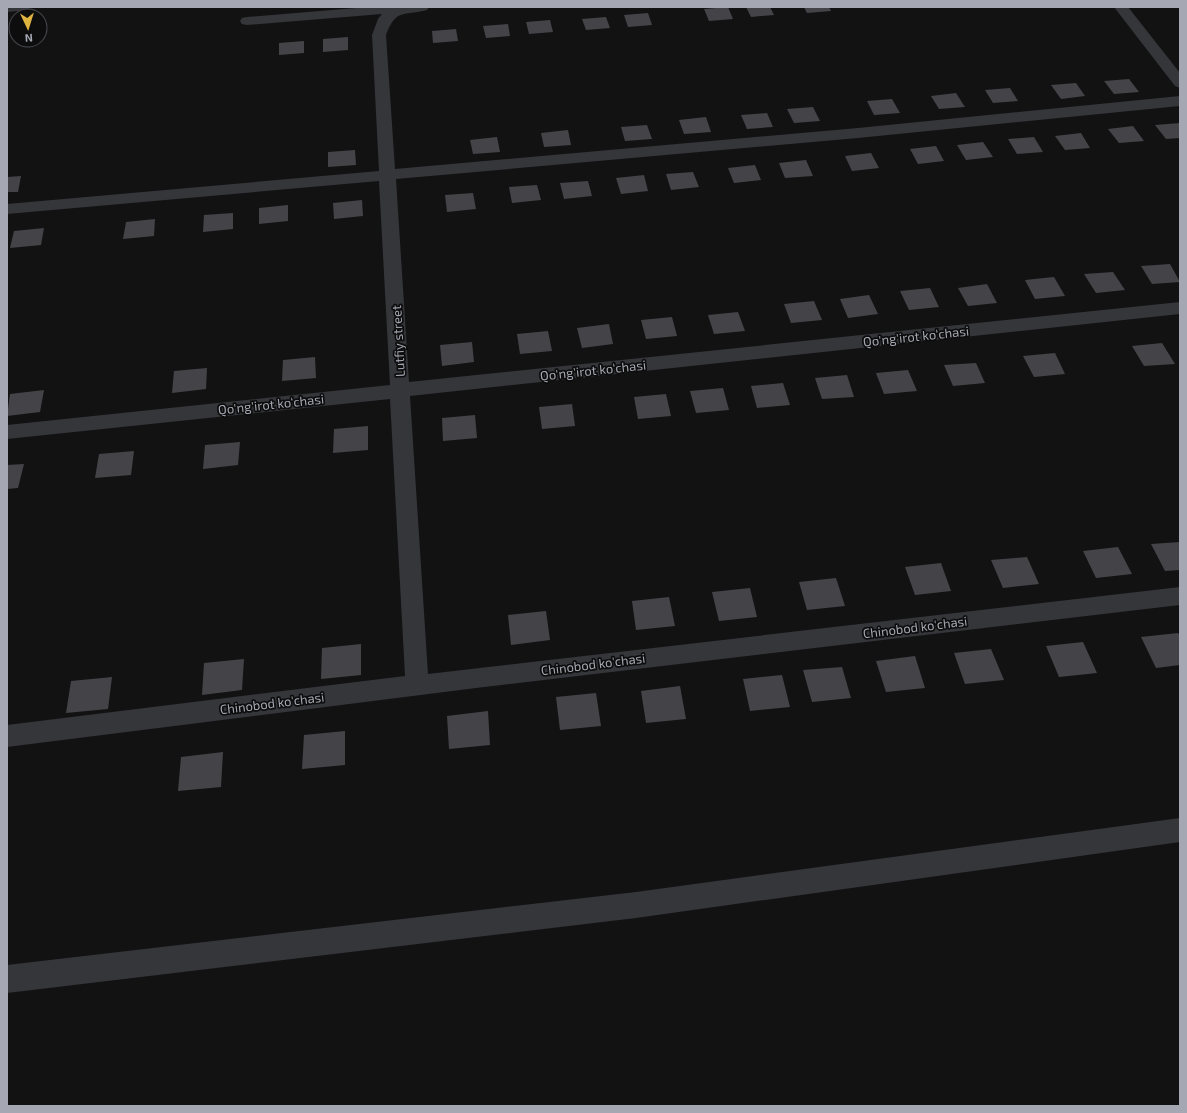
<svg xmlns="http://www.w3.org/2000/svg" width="1187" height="1113" font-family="'Exo 2',sans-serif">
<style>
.building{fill:#444448}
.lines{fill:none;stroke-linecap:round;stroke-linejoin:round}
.minor{fill:#35363a;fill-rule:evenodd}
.labels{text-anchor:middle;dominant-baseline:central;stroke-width:3.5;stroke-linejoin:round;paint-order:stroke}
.street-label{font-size:13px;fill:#a5a8b2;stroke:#0d0d0e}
</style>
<rect width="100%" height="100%" fill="#121213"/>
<!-- building -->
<g class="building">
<path d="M 728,7 L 733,19 L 709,21 L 704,9 Z"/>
<path d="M 746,7 L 770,7 L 774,15 L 751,17 Z"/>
<path d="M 804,7 L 829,7 L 831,11 L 807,13 Z"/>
<path d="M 648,13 L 652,25 L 628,27 L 624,15 Z"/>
<path d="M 606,17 L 610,28 L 586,30 L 582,19 Z"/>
<path d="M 550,20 L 553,32 L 529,34 L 526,22 Z"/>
<path d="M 508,24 L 510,36 L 486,38 L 483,26 Z"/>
<path d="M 456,29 L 458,41 L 433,43 L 432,31 Z"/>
<path d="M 348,37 L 348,50 L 323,52 L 323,39 Z"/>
<path d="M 304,41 L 304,53 L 279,55 L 279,43 Z"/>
<path d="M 1129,79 L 1139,92 L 1114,94 L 1104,81 Z"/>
<path d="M 1076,83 L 1085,96 L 1061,99 L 1051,85 Z"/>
<path d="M 1010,88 L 1018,101 L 993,103 L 985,90 Z"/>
<path d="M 956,93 L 965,107 L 939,109 L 931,96 Z"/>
<path d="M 892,99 L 900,113 L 874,115 L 867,101 Z"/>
<path d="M 813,107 L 820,121 L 794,123 L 787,109 Z"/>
<path d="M 767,113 L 773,127 L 747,129 L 741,115 Z"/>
<path d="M 706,117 L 711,132 L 684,134 L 679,120 Z"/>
<path d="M 1180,123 L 1180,138 L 1166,139 L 1155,125 Z"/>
<path d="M 647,125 L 652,139 L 625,141 L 621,127 Z"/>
<path d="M 1133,126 L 1144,141 L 1119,143 L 1108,129 Z"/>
<path d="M 568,130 L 571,145 L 544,147 L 541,133 Z"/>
<path d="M 1081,133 L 1090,148 L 1065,150 L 1055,136 Z"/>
<path d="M 497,137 L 500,152 L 473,154 L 470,140 Z"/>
<path d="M 1034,137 L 1043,152 L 1017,154 L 1008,139 Z"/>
<path d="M 983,142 L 993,157 L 966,160 L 957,145 Z"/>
<path d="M 936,146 L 944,161 L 918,164 L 910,149 Z"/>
<path d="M 355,150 L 356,165 L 328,167 L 328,152 Z"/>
<path d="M 871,153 L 879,168 L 852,171 L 845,156 Z"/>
<path d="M 806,160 L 813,176 L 785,178 L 779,163 Z"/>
<path d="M 755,165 L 761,180 L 734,183 L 728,168 Z"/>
<path d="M 693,172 L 699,187 L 671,190 L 666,174 Z"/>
<path d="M 644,175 L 648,191 L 621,194 L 616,178 Z"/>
<path d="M 21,176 L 18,192 L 7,192 L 7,177 Z"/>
<path d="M 588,181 L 592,196 L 564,199 L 560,183 Z"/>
<path d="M 537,185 L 541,200 L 512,203 L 509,187 Z"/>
<path d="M 473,193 L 476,209 L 447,212 L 445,195 Z"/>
<path d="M 362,200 L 363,216 L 334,219 L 333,203 Z"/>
<path d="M 288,205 L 288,221 L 259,224 L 259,208 Z"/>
<path d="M 233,213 L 233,229 L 203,232 L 204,215 Z"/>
<path d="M 155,219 L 154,236 L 123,239 L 126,222 Z"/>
<path d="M 44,228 L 41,245 L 10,248 L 14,231 Z"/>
<path d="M 1170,264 L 1180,282 L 1152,284 L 1141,266 Z"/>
<path d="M 1113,272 L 1125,290 L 1096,293 L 1084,274 Z"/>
<path d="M 1054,277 L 1065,296 L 1035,299 L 1025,280 Z"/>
<path d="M 987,284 L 997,303 L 968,306 L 958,288 Z"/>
<path d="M 930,288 L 939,307 L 909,310 L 900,291 Z"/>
<path d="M 869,295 L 878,314 L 848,318 L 840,299 Z"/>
<path d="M 814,301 L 822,320 L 791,323 L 784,304 Z"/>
<path d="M 738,312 L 745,331 L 714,334 L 708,315 Z"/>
<path d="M 672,317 L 677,336 L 646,339 L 641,320 Z"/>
<path d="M 609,324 L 613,344 L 582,348 L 577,328 Z"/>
<path d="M 548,331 L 552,351 L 520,354 L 517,334 Z"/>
<path d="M 472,342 L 474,362 L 442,366 L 440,345 Z"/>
<path d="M 1162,343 L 1175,364 L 1144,366 L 1132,346 Z"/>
<path d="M 1055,353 L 1065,374 L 1034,377 L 1023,356 Z"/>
<path d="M 315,357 L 316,378 L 282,381 L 283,360 Z"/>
<path d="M 976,363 L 985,383 L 953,386 L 944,365 Z"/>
<path d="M 207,368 L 206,389 L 172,393 L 174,371 Z"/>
<path d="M 908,370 L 917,391 L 884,394 L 876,373 Z"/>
<path d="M 847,375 L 854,397 L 822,399 L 815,378 Z"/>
<path d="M 783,383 L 790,405 L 757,408 L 751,386 Z"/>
<path d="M 723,388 L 729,410 L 696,413 L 690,391 Z"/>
<path d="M 44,390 L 40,412 L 7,416 L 10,394 Z"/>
<path d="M 666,394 L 671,416 L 638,419 L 634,397 Z"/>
<path d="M 572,404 L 575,426 L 542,429 L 539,407 Z"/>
<path d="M 475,415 L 477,438 L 443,441 L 442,418 Z"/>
<path d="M 368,426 L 368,450 L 333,453 L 334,429 Z"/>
<path d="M 240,442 L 238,465 L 203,469 L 205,445 Z"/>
<path d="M 134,451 L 131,475 L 95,478 L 99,454 Z"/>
<path d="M 24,464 L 18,488 L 7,489 L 7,465 Z"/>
<path d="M 1180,542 L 1180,570 L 1165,571 L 1151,544 Z"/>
<path d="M 1118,547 L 1132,574 L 1096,578 L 1083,551 Z"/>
<path d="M 1027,557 L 1039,584 L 1003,588 L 991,560 Z"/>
<path d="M 941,563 L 951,591 L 915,595 L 905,567 Z"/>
<path d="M 836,578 L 845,606 L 807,610 L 799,582 Z"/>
<path d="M 750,588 L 757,617 L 719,621 L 712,592 Z"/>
<path d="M 669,597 L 675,626 L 636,630 L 632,601 Z"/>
<path d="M 546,611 L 550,640 L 511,645 L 508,615 Z"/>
<path d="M 1178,633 L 1180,636 L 1180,665 L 1156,668 L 1141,637 Z"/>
<path d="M 1083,642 L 1097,673 L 1059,677 L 1046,646 Z"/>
<path d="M 361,644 L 361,675 L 321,679 L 322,648 Z"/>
<path d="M 991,649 L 1004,680 L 965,684 L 954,653 Z"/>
<path d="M 915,656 L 925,688 L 886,692 L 876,661 Z"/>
<path d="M 244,659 L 242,690 L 202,695 L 204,663 Z"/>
<path d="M 842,667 L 851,698 L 812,702 L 803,670 Z"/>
<path d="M 782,675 L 790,707 L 750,711 L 743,679 Z"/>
<path d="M 112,677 L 108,709 L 66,713 L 71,681 Z"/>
<path d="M 680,686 L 686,719 L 646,723 L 641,691 Z"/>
<path d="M 596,693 L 601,726 L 560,730 L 556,697 Z"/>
<path d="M 488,711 L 490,745 L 449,749 L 447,716 Z"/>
<path d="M 345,731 L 345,765 L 302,769 L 304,735 Z"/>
<path d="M 223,752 L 221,787 L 178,791 L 181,757 Z"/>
</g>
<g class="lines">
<!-- minor -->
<g class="minor">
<path d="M 7,7 L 30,7 L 28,10 L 7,12 Z"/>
<path d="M 368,7 L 429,7 L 427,10 C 404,16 396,8 386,35 L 395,169 L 858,128 L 1180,96 L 1180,106 L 858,138 L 396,179 L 409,382 L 1180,302 L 1180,314 L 410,396 L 428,674 L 1180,587 L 1180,605 L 484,687 L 7,747 L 7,725 L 405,676 L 390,399 L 7,439 L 7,425 L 390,385 L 379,181 L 7,214 L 7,204 L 379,171 L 372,35 L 378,19 L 382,14 L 247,25 L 242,24 L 240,21 L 242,18 L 247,17 Z"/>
<path d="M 1114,7 L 1128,7 L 1180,73 L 1180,88 L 1175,86 Z"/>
<path d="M 1180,818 L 1180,842 L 636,918 L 7,993 L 7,965 L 636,892 Z"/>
</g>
</g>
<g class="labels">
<!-- street labels -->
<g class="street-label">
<text transform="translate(916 336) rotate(-6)">Qo'ng'irot ko‘chasi</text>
<text transform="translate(398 341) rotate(-93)">Lutfiy street</text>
<text transform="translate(593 370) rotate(-6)">Qo'ng'irot ko‘chasi</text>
<text transform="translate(271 404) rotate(-6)">Qo'ng'irot ko‘chasi</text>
<text transform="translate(915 627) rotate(-7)">Chinobod ko'chasi</text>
<text transform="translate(593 664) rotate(-7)">Chinobod ko'chasi</text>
<text transform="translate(272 703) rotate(-7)">Chinobod ko'chasi</text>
</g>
</g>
<!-- border -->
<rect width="1187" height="1113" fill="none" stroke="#a5a8b2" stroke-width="16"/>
<!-- north arrow -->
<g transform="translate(28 28) rotate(176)"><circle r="19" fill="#0d0d0e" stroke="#4a4b50"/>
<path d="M0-3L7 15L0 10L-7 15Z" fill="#deb33f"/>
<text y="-6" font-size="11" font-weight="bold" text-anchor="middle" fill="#a5a8b2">N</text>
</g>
</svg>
